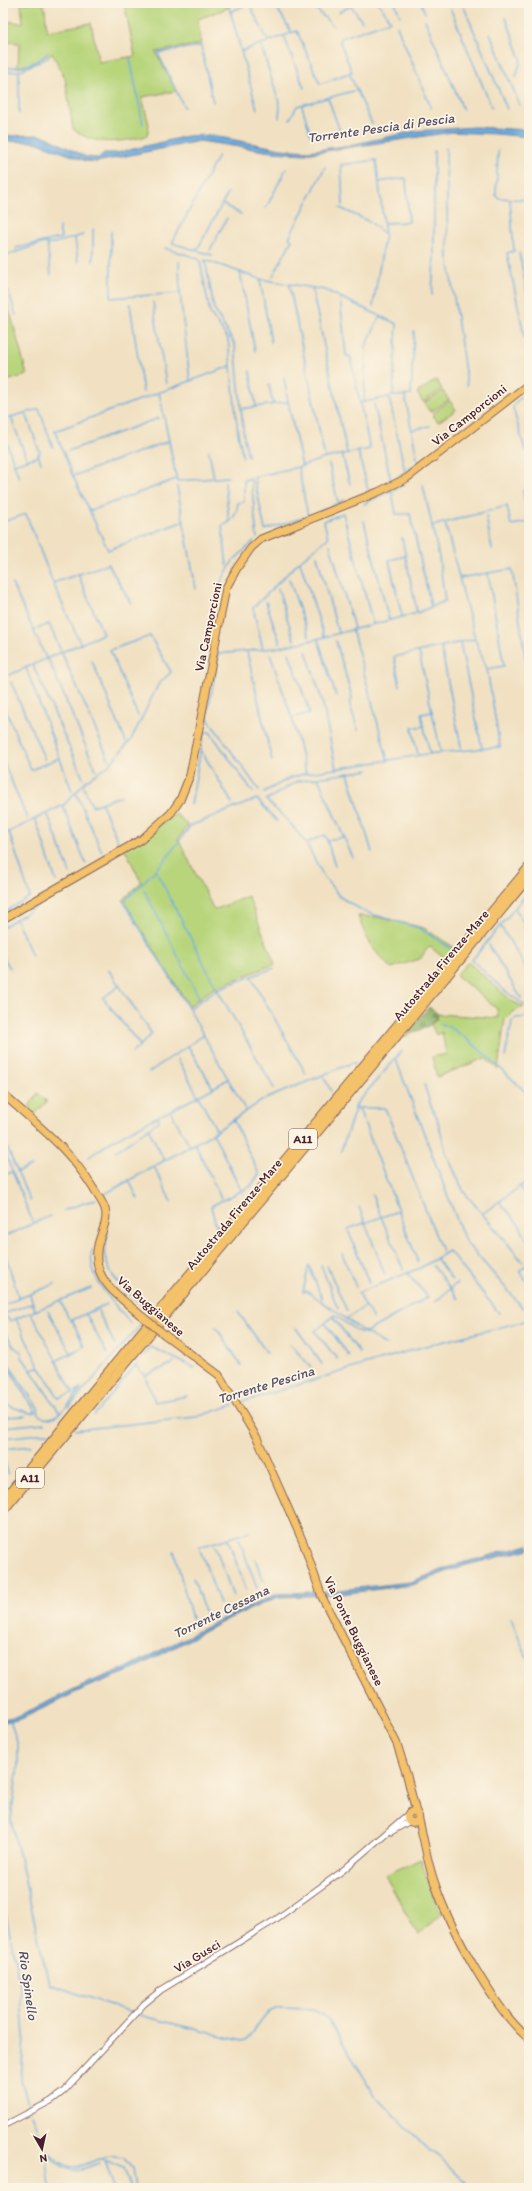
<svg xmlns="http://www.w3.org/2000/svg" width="532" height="2191" font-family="Itim,sans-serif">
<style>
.green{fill:#b8d57c;stroke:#817a54}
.forest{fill:url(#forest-firs);stroke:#6e6a4c}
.water{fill:#6aacde;stroke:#5a6684}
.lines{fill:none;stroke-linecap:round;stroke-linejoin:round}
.stream{stroke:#6aacde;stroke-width:1.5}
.minor-casing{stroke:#846360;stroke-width:7}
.major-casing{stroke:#846360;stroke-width:9}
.highway-casing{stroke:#846360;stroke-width:10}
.minor{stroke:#fff;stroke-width:5}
.major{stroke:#f3c26a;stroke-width:7}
.highway{stroke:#f3c26a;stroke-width:8}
.major-bridge-casing{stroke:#846360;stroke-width:9;stroke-linecap:butt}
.major-bridge{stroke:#f3c26a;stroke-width:7}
.labels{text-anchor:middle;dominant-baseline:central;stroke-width:3.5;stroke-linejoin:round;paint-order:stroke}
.shield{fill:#fcf5e5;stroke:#7f5f63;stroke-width:1}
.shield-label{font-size:12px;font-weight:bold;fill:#4a1f2b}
.street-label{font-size:13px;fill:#4a1f2b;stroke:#fcf5e5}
.water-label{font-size:14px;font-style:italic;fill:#55506a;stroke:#fcf5e5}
</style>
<defs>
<pattern id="forest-firs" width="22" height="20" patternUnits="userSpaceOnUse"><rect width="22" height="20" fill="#92b66c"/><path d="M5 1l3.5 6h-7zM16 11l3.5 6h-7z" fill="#799359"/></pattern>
</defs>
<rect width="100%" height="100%" fill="#fcf5e5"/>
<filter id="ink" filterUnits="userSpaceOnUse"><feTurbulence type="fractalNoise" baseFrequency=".025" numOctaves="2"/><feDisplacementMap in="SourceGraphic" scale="8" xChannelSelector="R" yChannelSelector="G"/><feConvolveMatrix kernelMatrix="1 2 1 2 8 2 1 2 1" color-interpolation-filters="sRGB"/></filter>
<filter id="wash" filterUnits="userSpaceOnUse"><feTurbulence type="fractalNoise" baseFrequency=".012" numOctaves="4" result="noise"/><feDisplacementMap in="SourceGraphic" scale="16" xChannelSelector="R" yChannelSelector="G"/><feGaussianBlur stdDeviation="0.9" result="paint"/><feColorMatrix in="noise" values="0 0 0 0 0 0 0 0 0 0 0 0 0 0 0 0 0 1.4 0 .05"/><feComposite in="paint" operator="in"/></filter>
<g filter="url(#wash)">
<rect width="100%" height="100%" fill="#f1e1c2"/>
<!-- green -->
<g class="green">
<path d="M 21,3 L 43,3 L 45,9 L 47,31 L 91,23 L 99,62 L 135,56 L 124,3 L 226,3 L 228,8 L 198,19 L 201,44 L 156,52 L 176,91 L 142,97 L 149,125 L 147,136 C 121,142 95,147 73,129 L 65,78 L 52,53 L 30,65 L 18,68 L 19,43 L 3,42 L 3,21 L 23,23 Z"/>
<path d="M 7,301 L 27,375 L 3,382 L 3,302 Z"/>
<path d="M 436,380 L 442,389 L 423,402 L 417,393 Z"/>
<path d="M 443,391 L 449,400 L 430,412 L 424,403 Z"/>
<path d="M 450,401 L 456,410 L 438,422 L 432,414 Z"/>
<path d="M 176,814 L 188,825 L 178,839 L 214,910 L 248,896 L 275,964 L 214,988 L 189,1006 L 123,900 L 141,882 L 127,853 L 122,848 Z"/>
<path d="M 358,916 L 378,917 L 424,928 L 455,948 L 444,958 L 429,946 L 420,959 L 391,968 C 372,950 367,940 358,916 Z"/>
<path d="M 468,962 L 513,1002 L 524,1007 L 512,1012 L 505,1019 L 498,1069 L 485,1058 L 437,1077 L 432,1057 L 446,1054 L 442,1032 L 436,1035 L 431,1024 L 437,1019 L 438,1014 L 498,1018 L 497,1009 L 456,975 Z"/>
<path d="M 38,1093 L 47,1102 L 35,1114 L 30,1110 L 30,1105 Z"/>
<path d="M 421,1859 L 431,1891 L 441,1914 L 418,1935 L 385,1875 Z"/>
</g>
<!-- forest -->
<path class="forest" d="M 429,1007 L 438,1014 C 435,1029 414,1029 403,1038 Z"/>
<!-- water -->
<g class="water">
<path d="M 474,127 L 529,130 L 529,137 L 496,134 L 452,132 L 305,154 L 272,152 L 200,141 L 96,162 L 86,161 L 35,142 L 3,141 L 3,136 L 38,135 L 47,137 L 86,157 L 98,158 L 104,153 L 117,153 L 187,136 L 209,135 L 281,149 L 308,151 L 350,145 L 416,131 Z"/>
<path d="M 529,1545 L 529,1549 L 459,1567 L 412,1585 L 332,1595 L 278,1597 L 230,1618 L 132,1670 L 85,1688 L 19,1720 L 3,1722 L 3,1719 L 18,1716 L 85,1684 L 130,1666 L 224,1618 L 277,1594 L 331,1591 L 410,1582 L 458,1564 Z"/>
</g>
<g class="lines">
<!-- stream -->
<g class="stream">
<path d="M 228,3 L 257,109"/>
<path d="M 249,3 L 268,41"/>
<path d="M 274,3 L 292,33"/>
<path d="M 356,3 L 357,4"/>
<path d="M 395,3 L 400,16"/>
<path d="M 421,3 L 425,13"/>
<path d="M 447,3 L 449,6"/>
<path d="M 463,5 L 507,109"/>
<path d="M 314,7 L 333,26"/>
<path d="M 451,10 L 492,108"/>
<path d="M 230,12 L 250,3"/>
<path d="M 339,12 L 351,6 L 362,21"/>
<path d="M 506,18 L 521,59 L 516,77"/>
<path d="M 425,20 L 463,109"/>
<path d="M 397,26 L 431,108"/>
<path d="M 490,33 L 520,106"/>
<path d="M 284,36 L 304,88"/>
<path d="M 261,45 L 280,106 L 279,118"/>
<path d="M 242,51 L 297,31 L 320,84 L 349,73"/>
<path d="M 130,58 L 143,124"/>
<path d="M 3,68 C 19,68 37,64 48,52"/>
<path d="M 19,71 L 19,114"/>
<path d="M 3,72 L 19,71 L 50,57"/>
<path d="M 328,98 L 340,131"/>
<path d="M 302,106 L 311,136"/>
<path d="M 184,107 L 158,53 L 201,46 L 213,102"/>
<path d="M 290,119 L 297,106 L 357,90"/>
<path d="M 372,124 L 349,73 L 352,72 L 340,42 L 341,38 L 390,21 L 379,3"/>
<path d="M 446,148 L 448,257 L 467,385"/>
<path d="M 498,151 L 496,195 L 499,198 L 529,200"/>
<path d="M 379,182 L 404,178 L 406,179 L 409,222 L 383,223"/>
<path d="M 510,199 L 514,251 L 507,253 L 527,349"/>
<path d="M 222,204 L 241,214"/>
<path d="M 343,205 L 341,165 L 376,160 L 385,234 L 373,306"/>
<path d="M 266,208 L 286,169"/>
<path d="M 340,208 L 370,222 L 385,234"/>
<path d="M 93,229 L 93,261"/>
<path d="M 111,231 L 111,298 L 180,293"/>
<path d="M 75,238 L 78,262"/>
<path d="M 47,244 L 51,275"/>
<path d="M 16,248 L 61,238 L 59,227"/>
<path d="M 165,248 L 197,258 L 200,261 L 210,313 L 228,339 L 238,433 L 243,457"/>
<path d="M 529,249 L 529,255"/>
<path d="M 197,250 L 228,193"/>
<path d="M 210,250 L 227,218"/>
<path d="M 519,253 L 529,301"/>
<path d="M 212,255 L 172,243 L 218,156"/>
<path d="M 3,256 L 44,243 L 51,244 L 83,235"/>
<path d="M 179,262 L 180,293 L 190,381"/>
<path d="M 240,272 L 255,351"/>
<path d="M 273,276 L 292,240 L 289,238 L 325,167"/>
<path d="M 260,279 L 271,342"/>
<path d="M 289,284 L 325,458"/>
<path d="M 312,289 L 347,453"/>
<path d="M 8,290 L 16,315"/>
<path d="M 432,295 L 434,257 L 434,151"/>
<path d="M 153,302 L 166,384"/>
<path d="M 3,303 L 4,303"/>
<path d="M 130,304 L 143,392"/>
<path d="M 250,371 L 256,406"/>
<path d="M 284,378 L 288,402"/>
<path d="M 269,385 L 273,404"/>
<path d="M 159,392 L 177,481 L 228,477"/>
<path d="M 527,392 L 515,403 L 513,408 L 525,450 L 529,453"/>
<path d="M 405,396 L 418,463"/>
<path d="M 389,397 L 405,472"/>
<path d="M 364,402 L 366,346 L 380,316"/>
<path d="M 360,403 L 393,396 L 411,395 L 414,331"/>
<path d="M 374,404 L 391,481"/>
<path d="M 241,409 L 288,402 L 302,466"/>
<path d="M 26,413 L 40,453 L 38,454 L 41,463"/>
<path d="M 11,417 L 27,460"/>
<path d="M 3,419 L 39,409 L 53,447"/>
<path d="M 412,430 L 430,426"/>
<path d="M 3,432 L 19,478"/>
<path d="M 68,451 L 159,418"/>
<path d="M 209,451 L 214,478"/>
<path d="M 358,451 L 368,490"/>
<path d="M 342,454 L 350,484"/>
<path d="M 248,456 L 244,438 L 235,345 L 214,309 L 205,260 L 260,279 L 325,290 L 397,324 L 393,396"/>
<path d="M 14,464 L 39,456"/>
<path d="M 329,464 L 338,503"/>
<path d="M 298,467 L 308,516 L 265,530 L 254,477 L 298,467 L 302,466 L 325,458 L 370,449 L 350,356 L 346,356 L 340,297"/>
<path d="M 73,476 L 169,441"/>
<path d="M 393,480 L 438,449"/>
<path d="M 225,482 L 229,521"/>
<path d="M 177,487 L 196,589"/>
<path d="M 523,490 L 528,522"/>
<path d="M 392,492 L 396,514 L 410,514 L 431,606"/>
<path d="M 364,504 L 405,484"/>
<path d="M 90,511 L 176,479"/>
<path d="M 318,512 L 344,500"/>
<path d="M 486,516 L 492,549"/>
<path d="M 3,521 L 3,522 L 26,514 L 53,583 L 81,645"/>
<path d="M 184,521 L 108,550 L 73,476 L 55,431 L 231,366"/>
<path d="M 364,521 L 389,620"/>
<path d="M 432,526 L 507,506 L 511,525 L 529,522"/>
<path d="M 402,538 L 417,613"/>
<path d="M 330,545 L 354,628"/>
<path d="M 317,556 L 338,632"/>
<path d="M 300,562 L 324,636"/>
<path d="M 227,565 L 222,526 C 234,521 236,515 238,503 L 244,502 L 244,480 L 251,478 L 257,538"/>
<path d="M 459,578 L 512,569 L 529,681"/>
<path d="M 289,579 L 309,637"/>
<path d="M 53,583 L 108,564 L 131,603"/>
<path d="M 12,584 L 47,660"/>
<path d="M 220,584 L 232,562 L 254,541"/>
<path d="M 278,589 L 294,640"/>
<path d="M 266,602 L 280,643"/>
<path d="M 402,616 L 389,560 L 406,556"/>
<path d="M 352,629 L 388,761"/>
<path d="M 34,630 L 49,624 L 109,760"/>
<path d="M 318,639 L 336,696"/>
<path d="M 336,641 L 352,697 L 350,705 L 358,730"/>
<path d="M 460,643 L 482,748"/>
<path d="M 441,647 L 462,751"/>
<path d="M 263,649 L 253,608 L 300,561 L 328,538 L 324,521 L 343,513 L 373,624"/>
<path d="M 306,651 L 322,700 L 336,769"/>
<path d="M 526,651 L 529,650"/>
<path d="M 247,652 L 272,761"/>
<path d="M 419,652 L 441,753"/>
<path d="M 289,653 L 310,713 L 292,718"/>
<path d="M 270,654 L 292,718 L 306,773"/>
<path d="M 49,661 L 96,770"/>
<path d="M 92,661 L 126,742"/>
<path d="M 33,665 L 83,778"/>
<path d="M 26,668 L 72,791"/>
<path d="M 487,669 L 504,666 L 488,573"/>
<path d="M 9,675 L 103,634 L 78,574"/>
<path d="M 11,682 L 45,760"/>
<path d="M 400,686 L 394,657 L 475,639"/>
<path d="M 3,704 L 31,770 L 59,758"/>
<path d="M 138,716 L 110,650 L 150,636"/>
<path d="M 201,750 L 232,803"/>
<path d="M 430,754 L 421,714 L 432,712"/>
<path d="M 418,755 L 412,728 L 424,726"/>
<path d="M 3,761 L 27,818"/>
<path d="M 369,770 L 298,781 L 266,800 L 290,823 L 306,843 L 324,877 L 340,897 L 365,912 L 419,928 L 452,949"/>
<path d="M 348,773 L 372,852"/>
<path d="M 318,778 L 353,858"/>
<path d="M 83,785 L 92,806 L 121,796"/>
<path d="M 259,790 L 208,719 L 207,715 L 219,654 L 274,648 L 309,641 L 417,613 L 445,601 L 439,557 L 423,485"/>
<path d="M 264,792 L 288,779 L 303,774 L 427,754 L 500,747 L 487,669 L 475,639 L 445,523"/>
<path d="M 76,793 L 102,852"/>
<path d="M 102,804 L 119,844"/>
<path d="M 191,805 L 203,736 L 206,732 L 210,732 L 253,792"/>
<path d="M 63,806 L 86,864"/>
<path d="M 48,815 L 70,873"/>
<path d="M 36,821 L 56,881"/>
<path d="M 3,825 L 4,829"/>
<path d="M 3,835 L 64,805 L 86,781 L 109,765 L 131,740 L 158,685 L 171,672 L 150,636"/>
<path d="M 327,840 L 335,866"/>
<path d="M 306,843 L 325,835 L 327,840 L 345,837"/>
<path d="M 155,869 L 217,989 L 274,1088"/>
<path d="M 3,873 L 7,886 L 3,887"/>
<path d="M 144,890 L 201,1001"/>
<path d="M 529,891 L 472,960 L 506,992 L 529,1008"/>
<path d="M 516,910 L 529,931"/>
<path d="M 3,913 L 30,897 L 9,832"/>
<path d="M 16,919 L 32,956"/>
<path d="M 3,927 L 39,905"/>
<path d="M 501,927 L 529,972"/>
<path d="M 489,945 L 521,998"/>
<path d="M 3,957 L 10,968"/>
<path d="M 108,969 L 152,1034 L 132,1053"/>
<path d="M 251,977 L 306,1074"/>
<path d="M 119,986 L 103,998 L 140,1045"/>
<path d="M 190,1008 L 217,989 L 274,968"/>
<path d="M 440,1024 C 459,1026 511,1079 529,1095"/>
<path d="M 188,1046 L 213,1088"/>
<path d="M 505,1057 L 512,1021 L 515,1018 L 529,1017"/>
<path d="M 178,1059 L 216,1129"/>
<path d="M 396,1060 L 465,1241 L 523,1308"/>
<path d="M 149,1072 L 204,1035"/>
<path d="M 323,1075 L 331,1091"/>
<path d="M 424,1084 L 431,1106 L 437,1118 L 446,1153 L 464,1192 L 523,1262"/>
<path d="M 355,1108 L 385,1108 L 442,1251"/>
<path d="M 359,1109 L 418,1262"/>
<path d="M 246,1111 L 189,1009 L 124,902 L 167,858 L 190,826 L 257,799 L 277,821"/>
<path d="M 171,1112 L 190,1146"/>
<path d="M 148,1128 L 164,1160"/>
<path d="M 213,1133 L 243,1194"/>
<path d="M 3,1138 L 30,1201"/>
<path d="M 195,1144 L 221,1198"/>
<path d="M 3,1148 L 33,1223"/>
<path d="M 116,1151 L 159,1121 L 158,1117"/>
<path d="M 341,1151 L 357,1103 L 402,1051"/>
<path d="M 89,1157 C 131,1125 183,1108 228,1079"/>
<path d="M 154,1166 L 171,1202"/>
<path d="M 17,1172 L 31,1166"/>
<path d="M 3,1175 L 12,1172"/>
<path d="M 129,1180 L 138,1199"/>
<path d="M 520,1186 L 529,1204"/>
<path d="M 103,1195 L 210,1135 L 263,1100 L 352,1063 L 359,1064"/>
<path d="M 372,1195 L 403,1269"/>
<path d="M 499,1201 L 519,1225 L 529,1243"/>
<path d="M 359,1207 L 385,1275"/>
<path d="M 64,1210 L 96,1199"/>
<path d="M 482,1214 L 529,1180"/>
<path d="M 216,1226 L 211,1206 L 251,1186 L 259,1174 L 233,1119"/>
<path d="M 348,1229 L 398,1211"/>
<path d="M 348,1230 L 369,1283"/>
<path d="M 108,1233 C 98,1273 119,1282 145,1308"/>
<path d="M 3,1237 L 50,1216"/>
<path d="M 3,1246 L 19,1299"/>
<path d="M 92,1250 C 87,1279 113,1301 130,1323"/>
<path d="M 342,1254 L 356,1287"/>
<path d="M 437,1259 L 452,1280"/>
<path d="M 529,1263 L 519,1271 L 529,1283"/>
<path d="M 309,1265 L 303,1292 L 307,1291 L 363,1331 L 366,1332 L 428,1297 L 407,1273"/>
<path d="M 309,1265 L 322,1299"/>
<path d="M 321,1265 L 338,1309"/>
<path d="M 327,1266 L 347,1311"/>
<path d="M 433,1266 L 458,1299"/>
<path d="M 30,1295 L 35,1310"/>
<path d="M 60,1300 L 70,1321 L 107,1304"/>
<path d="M 435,1302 L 457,1283"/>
<path d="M 3,1305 L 55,1284"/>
<path d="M 97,1309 L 115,1345"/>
<path d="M 48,1311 L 71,1353"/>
<path d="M 238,1312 L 267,1353"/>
<path d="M 3,1313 L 10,1321 L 91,1288"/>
<path d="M 6,1313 L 33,1303"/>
<path d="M 31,1313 L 73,1392"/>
<path d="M 86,1314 L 107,1354"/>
<path d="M 333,1317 L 359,1352"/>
<path d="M 16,1319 L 39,1366 L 59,1398 L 79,1390"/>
<path d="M 346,1319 L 364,1307"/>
<path d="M 373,1319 L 358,1293 L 420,1268 L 449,1251 L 499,1313"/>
<path d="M 72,1320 L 84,1346"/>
<path d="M 325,1323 L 349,1356"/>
<path d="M 216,1327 L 241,1365"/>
<path d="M 296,1328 L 322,1364"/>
<path d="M 3,1330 L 14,1347 L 22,1353 L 22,1357 L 60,1413"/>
<path d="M 290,1344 L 311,1367"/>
<path d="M 3,1359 L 36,1412 L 30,1413 L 3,1404"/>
<path d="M 337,1359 L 315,1331 L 335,1315 L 357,1331 L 368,1334 L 386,1345"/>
<path d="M 56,1361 L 85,1346"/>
<path d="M 9,1365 L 38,1408 L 39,1415 C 55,1428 72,1399 81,1389"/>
<path d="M 136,1366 L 145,1376 L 155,1402 L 187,1396"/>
<path d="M 31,1370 L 39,1366"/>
<path d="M 145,1376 L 174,1363"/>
<path d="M 3,1397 L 5,1405"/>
<path d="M 239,1403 L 425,1346 L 529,1320"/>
<path d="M 69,1407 L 142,1323"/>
<path d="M 94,1415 L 151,1347 L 195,1368"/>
<path d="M 3,1417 L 25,1416"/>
<path d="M 3,1427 L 45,1423"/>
<path d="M 75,1430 L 196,1417 L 233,1405"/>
<path d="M 3,1438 L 56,1432"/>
<path d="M 3,1449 L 31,1446"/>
<path d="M 3,1454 L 8,1474"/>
<path d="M 228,1539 L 246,1590"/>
<path d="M 239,1539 L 257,1588"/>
<path d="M 215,1546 L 233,1596"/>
<path d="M 174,1551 L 192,1619"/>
<path d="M 255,1559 L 264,1581"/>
<path d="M 193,1578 L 205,1612"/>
<path d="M 220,1604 L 199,1547 L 249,1532"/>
<path d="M 511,1618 L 529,1663"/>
<path d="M 10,1720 L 18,1745 L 18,1765 L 11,1820 L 49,1984 L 131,2012"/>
<path d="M 3,1725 L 3,1728"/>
<path d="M 3,1901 L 20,1985 L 24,2036 L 21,2080 L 30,2110"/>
<path d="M 139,2015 L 242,2041 L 246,2040 L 267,2013 L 278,2008 L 313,2009 L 328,2019 L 375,2095 L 429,2150 L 439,2156 L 471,2188"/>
<path d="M 32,2114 L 46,2152 L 50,2188"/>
<path d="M 45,2150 C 71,2171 70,2171 101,2158 L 105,2160 L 114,2188"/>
<path d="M 46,2152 C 67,2173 71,2174 99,2163"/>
<path d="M 101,2158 L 110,2155 L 124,2158 L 132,2169 L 135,2188"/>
<path d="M 105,2160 L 123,2168 L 130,2188"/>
</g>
</g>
</g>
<g filter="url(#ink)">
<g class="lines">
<!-- minor casing -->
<g class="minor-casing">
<g id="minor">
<path d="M 391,1832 L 410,1821"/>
<path d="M 3,2126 L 51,2101 L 64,2091 L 144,2004 L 161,1990 L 275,1920 L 341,1872 L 407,1815"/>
</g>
</g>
<!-- major casing -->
<g class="major-casing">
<g id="major">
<path d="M 3,919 L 142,839 L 171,813 L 180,800 L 190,775 L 226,588 L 237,568 L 251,548 L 261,539 L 378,492 L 407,478 L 529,384"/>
<path d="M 3,1094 C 38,1126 68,1147 93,1188 C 97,1195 103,1202 105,1209 C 108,1219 103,1229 100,1238 C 87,1275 114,1292 138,1313"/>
<path d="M 165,1335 L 219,1375 L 257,1438 L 303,1542 L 322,1597 L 397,1744 L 407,1776 L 416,1812"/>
<circle cx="413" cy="1817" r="5.5"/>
<path d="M 418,1816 C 424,1839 427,1862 435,1884 C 450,1929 493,2008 529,2039"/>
</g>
</g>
<!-- highway casing -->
<g class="highway-casing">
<g id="highway">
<path d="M 3,1501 L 109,1371 L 529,867"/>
<path d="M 3,1511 L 529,877"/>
</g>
</g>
<!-- minor -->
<use href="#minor" class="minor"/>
<!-- major -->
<use href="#major" class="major"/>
<!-- highway -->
<use href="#highway" class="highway"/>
<!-- major-bridge casing -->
<g class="major-bridge-casing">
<path id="major-bridge" d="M 138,1313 L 165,1335"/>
</g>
<!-- major-bridge -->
<use href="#major-bridge" class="major-bridge"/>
</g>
</g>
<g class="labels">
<!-- shield labels -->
<g class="shield">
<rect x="289" y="1129" width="28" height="20" rx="3"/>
<rect x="16" y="1468" width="28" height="20" rx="3"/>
</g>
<g class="shield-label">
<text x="303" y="1139">A11</text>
<text x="30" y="1478">A11</text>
</g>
<!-- street labels -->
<g class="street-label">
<text transform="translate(469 415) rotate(-38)">Via Camporcioni</text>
<text transform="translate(208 627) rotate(-78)">Via Camporcioni</text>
<text transform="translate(441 965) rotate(-50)">Autostrada Firenze-Mare</text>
<text transform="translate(234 1214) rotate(-50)">Autostrada Firenze-Mare</text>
<text transform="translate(151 1306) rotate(41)">Via Buggianese</text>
<text transform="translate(354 1631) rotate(64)">Via Ponte Buggianese</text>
<text transform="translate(197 1956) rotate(-31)">Via Gusci</text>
</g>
<!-- water labels -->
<g class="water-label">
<text transform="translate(381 128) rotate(-8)">Torrente Pescia di Pescia</text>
<text transform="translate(266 1385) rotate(-17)">Torrente Pescina</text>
<text transform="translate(221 1612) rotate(-26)">Torrente Cessana</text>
<text transform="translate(28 1985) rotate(82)">Rio Spinello</text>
</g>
</g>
<!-- margin -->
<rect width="532" height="2191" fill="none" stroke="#fcf5e5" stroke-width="16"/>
<!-- north arrow -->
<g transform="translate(42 2149) rotate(171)" stroke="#fcf5e5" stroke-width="3" paint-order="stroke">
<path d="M0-3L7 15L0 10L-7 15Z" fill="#4a1f2b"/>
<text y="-6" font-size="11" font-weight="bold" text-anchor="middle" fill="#4a1f2b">N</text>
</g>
</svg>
